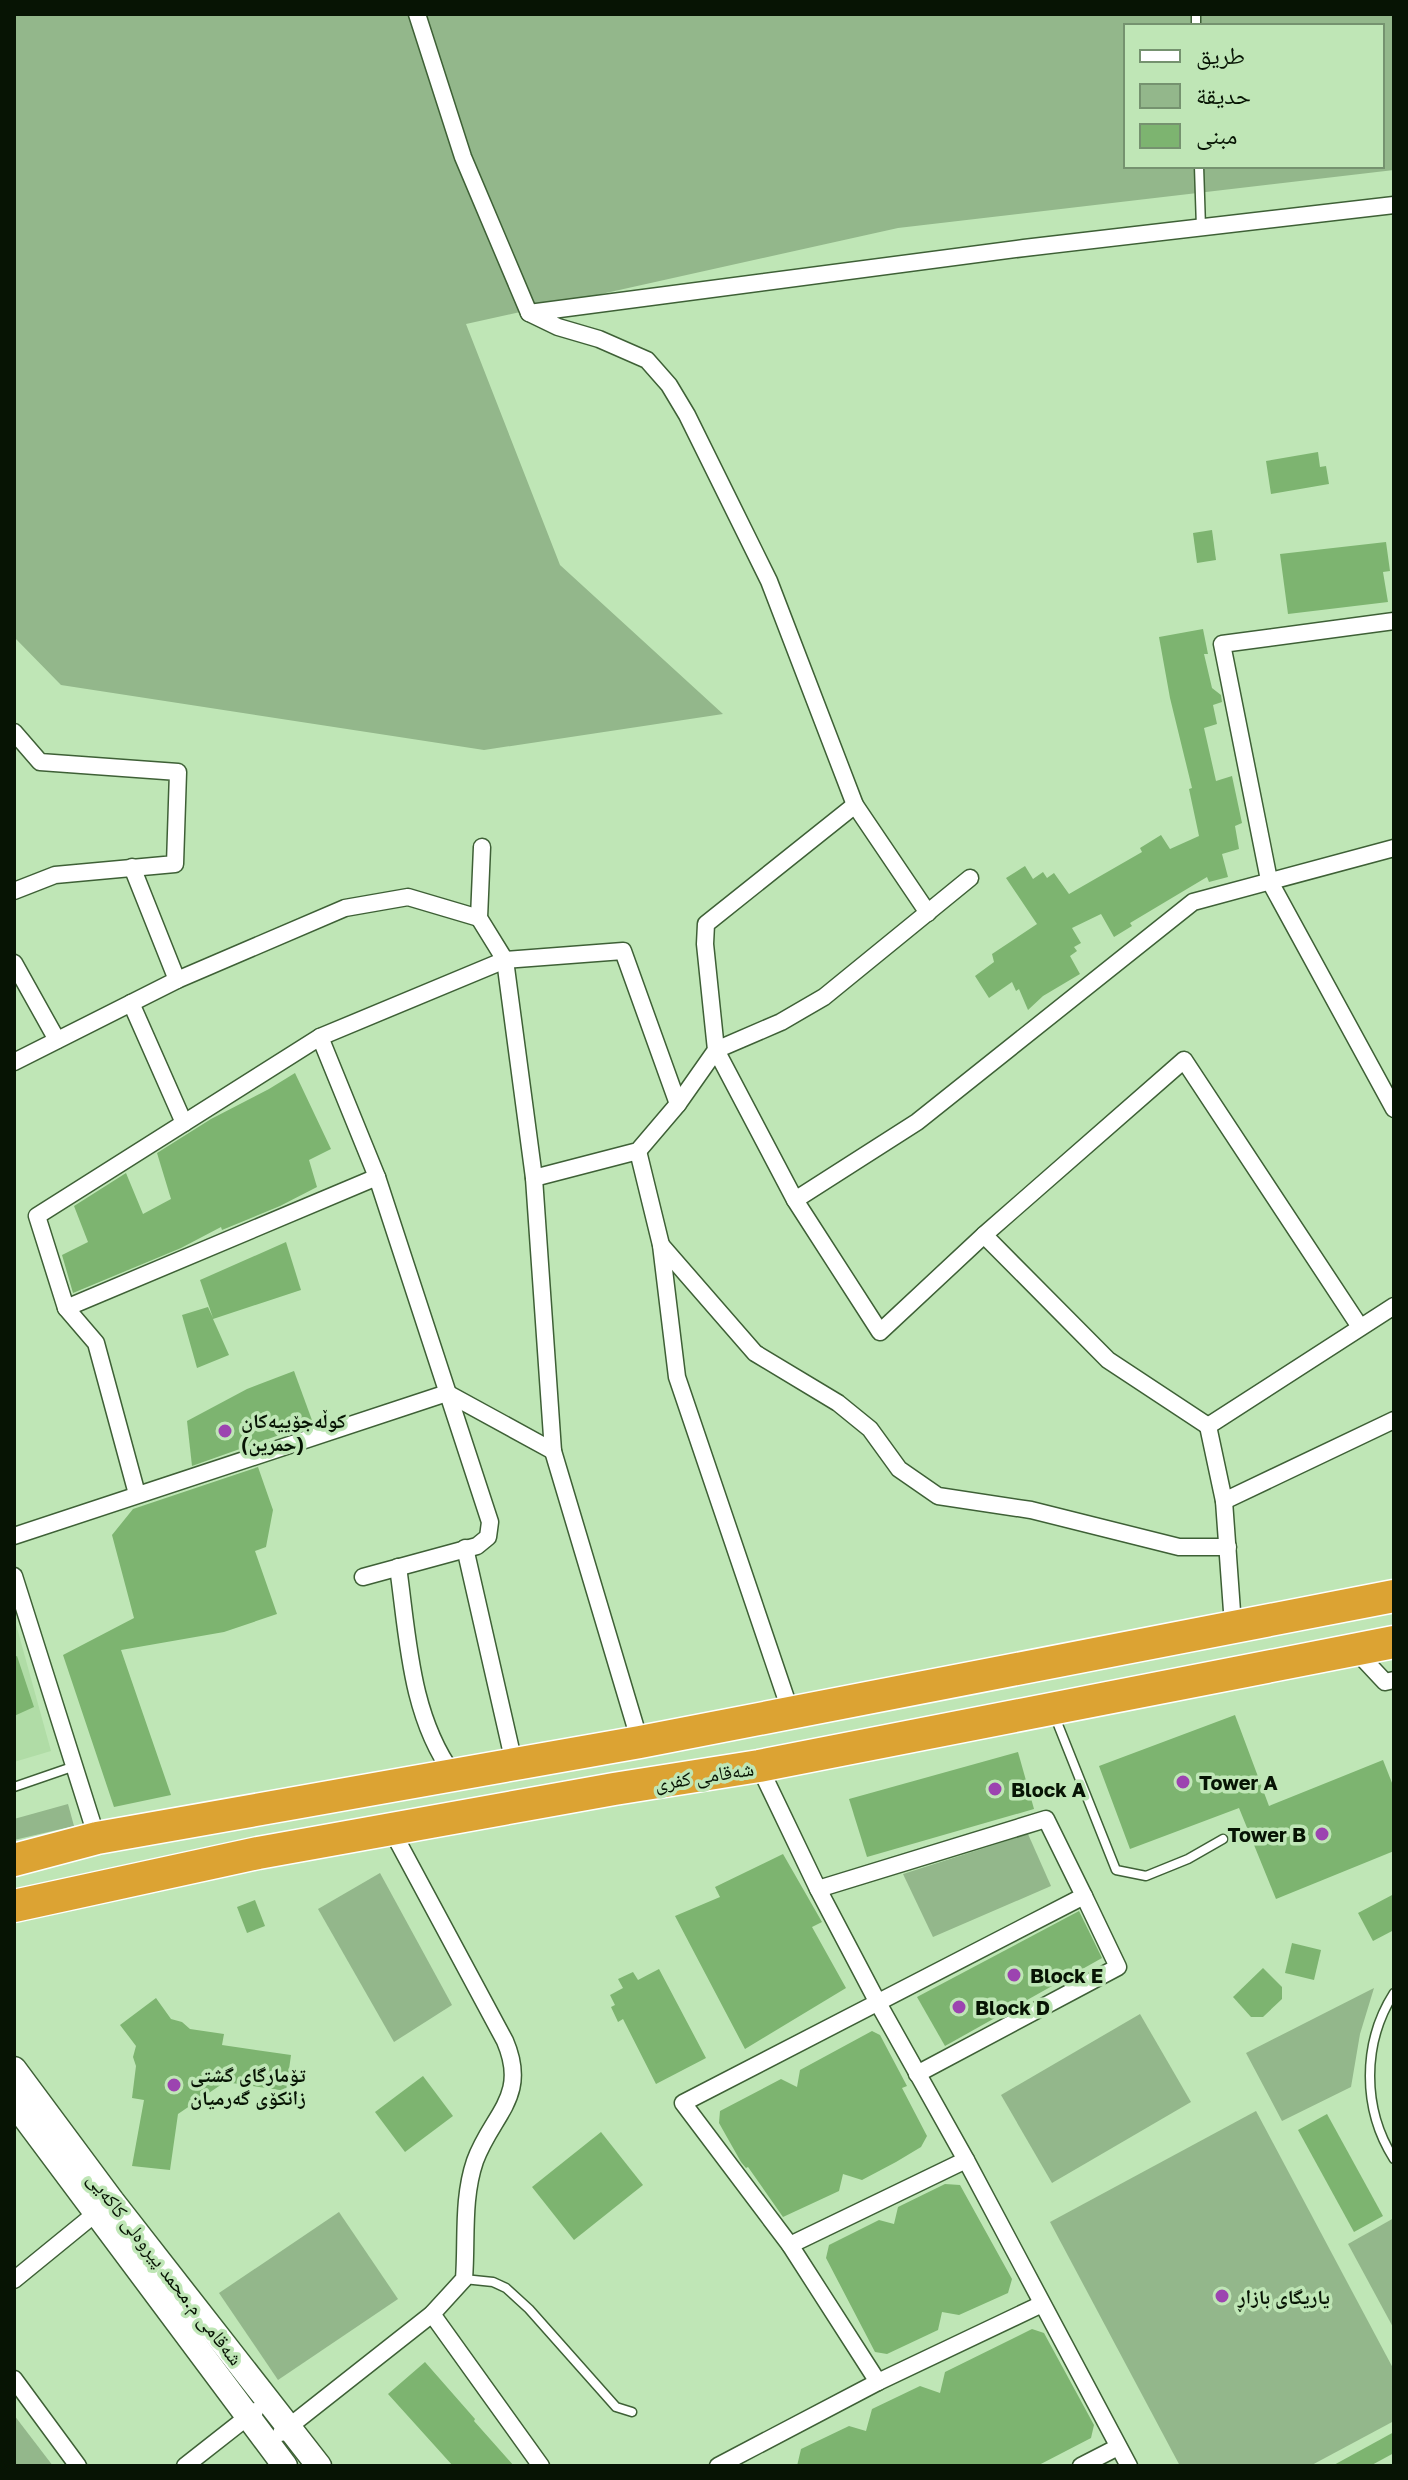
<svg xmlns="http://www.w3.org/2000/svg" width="1408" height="2480" font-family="'Golos Text','Noto Naskh Arabic',sans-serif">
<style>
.built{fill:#b0dca6}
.green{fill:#93b78b;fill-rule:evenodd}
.building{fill:#7db470}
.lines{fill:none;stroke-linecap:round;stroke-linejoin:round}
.lane-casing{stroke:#3e6036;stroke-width:11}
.street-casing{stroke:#3e6036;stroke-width:19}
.secondary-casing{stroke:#3e6036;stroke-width:27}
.highway-casing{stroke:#fff;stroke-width:35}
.lane{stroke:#fff;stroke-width:8}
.street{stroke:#fff;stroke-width:16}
.secondary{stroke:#fff;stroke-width:24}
.highway{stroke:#dca333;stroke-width:32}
.poi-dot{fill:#9c44b0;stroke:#bfe6b6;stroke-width:3}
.labels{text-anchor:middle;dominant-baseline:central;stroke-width:7;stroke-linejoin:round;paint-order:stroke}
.poi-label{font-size:20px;font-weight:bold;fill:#071404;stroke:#bfe6b6;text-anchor:start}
.street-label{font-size:20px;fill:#071404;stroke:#bfe6b6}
</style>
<rect width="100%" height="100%" fill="#bfe6b6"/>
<!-- built -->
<path class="built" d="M 14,1617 L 51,1751 L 14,1762 Z"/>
<!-- green -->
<g class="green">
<path d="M 14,14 L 1394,14 L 1394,170 L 898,228 L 466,324 L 560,565 L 723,714 L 484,750 L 61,685 L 14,637 ZM 1126,26 L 1382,26 L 1382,166 L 1126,166 Z"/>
<path d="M 68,1804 L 74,1826 L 14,1840 L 14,1819 Z"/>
<path d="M 1028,1834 L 1051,1886 L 933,1937 L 903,1874 Z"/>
<path d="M 380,1873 L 452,2005 L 394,2042 L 318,1909 Z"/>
<path d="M 1374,1988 L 1360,2034 L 1351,2087 L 1282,2121 L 1246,2053 Z"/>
<path d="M 1140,2014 L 1191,2102 L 1052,2183 L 1001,2095 Z"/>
<path d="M 1256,2111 L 1394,2370 L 1394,2421 L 1310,2466 L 1180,2466 L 1050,2222 Z"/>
<path d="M 339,2212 L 398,2299 L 278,2380 L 219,2293 Z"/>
<path d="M 1394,2218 L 1394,2329 L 1348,2244 Z"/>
<path d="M 14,2415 L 53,2466 L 14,2466 Z"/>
</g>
<!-- building -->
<g class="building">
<path d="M 1318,452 L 1320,467 L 1326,466 L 1329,484 L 1271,494 L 1266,461 Z"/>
<path d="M 1212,530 L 1216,560 L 1197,563 L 1193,533 Z"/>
<path d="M 1386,542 L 1390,571 L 1383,572 L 1388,602 L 1288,614 L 1280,554 Z"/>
<path d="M 1203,629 L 1208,654 L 1204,654 L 1212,688 L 1221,695 L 1222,702 L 1213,705 L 1217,724 L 1204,728 L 1216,781 L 1232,776 L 1242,823 L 1235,826 L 1239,849 L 1222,854 L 1228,877 L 1209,882 L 1207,877 L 1130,923 L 1132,926 L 1114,937 L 1101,914 L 1072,928 L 1081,943 L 1074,947 L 1077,951 L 1070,956 L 1080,974 L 1043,996 L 1028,1010 L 1019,989 L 1016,991 L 1012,982 L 989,998 L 975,976 L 994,962 L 992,954 L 1037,924 L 1006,878 L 1025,866 L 1033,879 L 1043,872 L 1047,878 L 1054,873 L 1069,894 L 1142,852 L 1140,848 L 1161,835 L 1170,849 L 1199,836 L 1189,789 L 1192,788 L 1170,698 L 1159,637 Z"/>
<path d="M 295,1073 L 331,1149 L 309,1160 L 317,1187 L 280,1206 L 222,1230 L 221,1227 L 181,1248 L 73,1293 L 62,1255 L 88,1242 L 74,1206 L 126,1173 L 143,1214 L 171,1199 L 157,1153 L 211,1119 L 269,1089 Z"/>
<path d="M 286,1242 L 301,1290 L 213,1319 L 229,1355 L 197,1368 L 182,1315 L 208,1307 L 213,1318 L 200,1280 Z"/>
<path d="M 294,1371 L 313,1423 L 192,1466 L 187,1421 L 247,1389 Z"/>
<path d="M 258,1467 L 273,1510 L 266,1547 L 255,1551 L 277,1614 L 224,1632 L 121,1650 L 171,1795 L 114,1807 L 63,1655 L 134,1618 L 112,1535 L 133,1509 Z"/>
<path d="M 17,1656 L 34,1707 L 14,1716 L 14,1657 Z"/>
<path d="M 1235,1715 L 1269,1806 L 1383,1760 L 1394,1788 L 1394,1851 L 1276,1899 L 1239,1808 L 1130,1849 L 1099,1766 Z"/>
<path d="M 1018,1752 L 1034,1809 L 867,1857 L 849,1799 Z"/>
<path d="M 783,1854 L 822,1922 L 812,1927 L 846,1988 L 745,2049 L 675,1916 L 720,1897 L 715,1887 Z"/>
<path d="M 1394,1894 L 1394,1930 L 1373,1941 L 1358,1913 Z"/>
<path d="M 255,1900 L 265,1926 L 247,1933 L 237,1907 Z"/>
<path d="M 1079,1911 L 1102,1958 L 945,2046 L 917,1997 Z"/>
<path d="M 1292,1943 L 1321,1950 L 1314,1980 L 1285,1973 Z"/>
<path d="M 1263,1968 L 1282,1987 L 1282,1999 L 1263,2017 L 1251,2017 L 1233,1997 Z"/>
<path d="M 659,1969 L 706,2058 L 656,2084 L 623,2019 L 618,2022 L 611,2007 L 615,2005 L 610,1995 L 623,1988 L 618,1979 L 633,1972 L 638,1980 Z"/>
<path d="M 156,1998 L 171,2019 L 182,2022 L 190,2029 L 224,2034 L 222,2045 L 291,2055 L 286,2091 L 225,2082 L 178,2114 L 170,2170 L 132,2166 L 144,2100 L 132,2098 L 136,2066 L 133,2057 L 136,2046 L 120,2025 Z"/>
<path d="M 872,2031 L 880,2035 L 907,2086 L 902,2088 L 927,2136 L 921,2147 L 896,2162 L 862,2180 L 843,2174 L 839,2191 L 783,2217 L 748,2167 L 746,2168 L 741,2162 L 719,2123 L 720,2111 L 781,2079 L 797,2087 L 800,2070 Z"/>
<path d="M 423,2076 L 453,2116 L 405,2152 L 375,2112 Z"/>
<path d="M 1327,2114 L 1383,2216 L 1354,2232 L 1298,2130 Z"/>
<path d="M 601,2132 L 643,2185 L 574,2240 L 532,2187 Z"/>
<path d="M 945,2184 L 960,2185 L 1012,2279 L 1008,2293 L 959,2315 L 942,2312 L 938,2330 L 887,2354 L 875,2352 L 826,2258 L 829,2245 L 879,2220 L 894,2224 L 898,2207 Z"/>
<path d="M 1032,2329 L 1044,2333 L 1094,2425 L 1091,2438 L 1037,2466 L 797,2466 L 801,2449 L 849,2426 L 866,2431 L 872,2409 L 920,2386 L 940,2393 L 945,2372 Z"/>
<path d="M 425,2362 L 475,2419 L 474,2421 L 514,2466 L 453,2466 L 388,2394 Z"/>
<path d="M 1394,2432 L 1394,2453 L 1370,2466 L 1332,2466 Z"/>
</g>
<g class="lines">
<!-- lane casing -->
<g class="lane-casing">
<g id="lane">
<path d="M 1196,14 L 1196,26"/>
<path d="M 1199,166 L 1201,228"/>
<path d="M 1055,1717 L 1116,1870 L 1146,1876 L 1188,1859 L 1223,1839"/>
<path d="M 14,1787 L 75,1766"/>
<path d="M 1394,1993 C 1362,2043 1362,2109 1394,2159"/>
<path d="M 464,2279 L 493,2282 L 506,2288 L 529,2309 L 616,2407 L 632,2412"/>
</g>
</g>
<!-- street casing -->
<g class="street-casing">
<g id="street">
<path d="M 417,14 L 463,157 L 529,313"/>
<path d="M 1394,621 L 1222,644 L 1269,880 L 1394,1109"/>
<path d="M 14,732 L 40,762 L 178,772 L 175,864 L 55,875 L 14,891"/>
<path d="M 482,847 L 479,918 L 505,960 L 534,1178 L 553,1451 L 640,1742"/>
<path d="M 132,867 L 177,980"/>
<path d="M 970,878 L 824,997 L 781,1022 L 716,1050 L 795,1200 L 880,1332 L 984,1235 L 1184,1060 L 1360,1327"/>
<path d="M 928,913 L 855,805 L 769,581 L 687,415 L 669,385 L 647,360 L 599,339 L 558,327 L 529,313 L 1024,248 L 1394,205"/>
<path d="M 14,963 L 57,1040"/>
<path d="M 131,1003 L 184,1123"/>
<path d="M 320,1037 L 377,1177 L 490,1522 L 488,1537 L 477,1546 L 363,1577"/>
<path d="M 14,1062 L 177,980 L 345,908 L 408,897 L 479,918"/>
<path d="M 638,1151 L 661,1245 L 677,1377 L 791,1713"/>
<path d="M 534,1178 L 638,1151 L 678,1104 L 716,1050 L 705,944 L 706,924 L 855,805"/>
<path d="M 795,1200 L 917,1122 L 1193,902 L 1394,848"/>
<path d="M 984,1235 L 1108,1360 L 1208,1426"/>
<path d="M 661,1245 L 755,1353 L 838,1403 L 870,1429 L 899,1469 L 938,1496 L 1031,1510 L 1179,1547 L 1228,1547"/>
<path d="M 66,1308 L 377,1177"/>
<path d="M 137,1494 L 96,1343 L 66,1308 L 37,1216 L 320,1037 L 505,960 L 623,951 L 678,1104"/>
<path d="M 1224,1501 L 1394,1420"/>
<path d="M 14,1536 L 447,1393 L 553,1451"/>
<path d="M 465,1548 L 514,1763"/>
<path d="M 398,1567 C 408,1637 410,1715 453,1774"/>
<path d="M 14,1576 L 97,1838"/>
<path d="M 1233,1625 L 1224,1501 L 1208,1426 L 1394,1306"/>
<path d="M 1355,1650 L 1385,1682 L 1394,1680"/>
<path d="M 759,1766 L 818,1889 L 878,2003 L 966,2160 L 1129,2466"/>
<path d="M 818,1889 L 1046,1819 L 1084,1896 L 683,2103 L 790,2245 L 878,2382"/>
<path d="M 917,2074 L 1118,1967 L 1084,1896"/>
<path d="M 790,2245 L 966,2160"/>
<path d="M 14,2280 L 101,2209"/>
<path d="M 432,2314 L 541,2466"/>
<path d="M 14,2379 L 78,2466"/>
<path d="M 281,2433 L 432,2314 L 464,2279 C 467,2240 462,2199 475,2161 C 492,2114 529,2097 505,2041 L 391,1829"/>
<path d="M 185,2466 L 255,2411"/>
<path d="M 718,2466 L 878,2382 L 1042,2304"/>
<path d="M 1081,2466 L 1118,2447"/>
</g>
</g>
<!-- secondary casing -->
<g class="secondary-casing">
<g id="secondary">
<path d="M 14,2069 L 112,2201 L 319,2466"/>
<path d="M 14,2103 L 285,2466"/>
</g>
</g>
<!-- highway casing -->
<g class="highway-casing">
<g id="highway">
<path d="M 14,1860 L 97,1838 L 640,1742 L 1394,1596"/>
<path d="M 14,1906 L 258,1853 L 614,1789 L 759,1766 L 1394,1642"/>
</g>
</g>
<!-- lane -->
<use href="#lane" class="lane"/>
<!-- street -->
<use href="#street" class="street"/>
<!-- secondary -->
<use href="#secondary" class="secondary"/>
<!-- highway -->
<use href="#highway" class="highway"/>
</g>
<!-- markers -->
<g class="poi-dot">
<circle cx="225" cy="1431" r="8"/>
<circle cx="1183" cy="1782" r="8"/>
<circle cx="995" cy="1789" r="8"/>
<circle cx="1322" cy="1834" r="8"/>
<circle cx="1014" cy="1975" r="8"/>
<circle cx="959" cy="2007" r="8"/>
<circle cx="174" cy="2085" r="8"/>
<circle cx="1222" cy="2296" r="8"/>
</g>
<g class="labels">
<!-- poi labels -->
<g class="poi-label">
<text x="241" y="1420">کوڵەجۆییەکان<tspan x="241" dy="23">(حمرین)</tspan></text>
<text x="1199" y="1782">Tower A</text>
<text x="1011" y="1789">Block A</text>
<text x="1306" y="1834" text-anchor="end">Tower B</text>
<text x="1030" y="1975">Block E</text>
<text x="975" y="2007">Block D</text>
<text x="190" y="2074">تۆمارگای گشتی<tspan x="190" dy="23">زانکۆی گەرمیان</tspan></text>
<text x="1238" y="2296">یاریگای بازاڕ</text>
</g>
<!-- street labels -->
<g class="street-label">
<text transform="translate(704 1775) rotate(-9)">شەقامی کفری</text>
<text transform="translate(166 2268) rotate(52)">شەقامی م.محمد پیروەلی کاکەیی</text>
</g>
</g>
<!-- border -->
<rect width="1408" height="2480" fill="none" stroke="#071404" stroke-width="32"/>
<!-- legend -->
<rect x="1124" y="24" width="260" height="144" fill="#bfe6b6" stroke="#75926f" stroke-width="2"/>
<rect x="1140" y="50" width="40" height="12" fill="#ffffff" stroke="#75926f" stroke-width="2"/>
<text x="1196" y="64" font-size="24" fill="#071404">طريق</text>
<rect x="1140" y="84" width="40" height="24" fill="#93b78b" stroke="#75926f" stroke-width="2"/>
<text x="1196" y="104" font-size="24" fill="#071404">حديقة</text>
<rect x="1140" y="124" width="40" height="24" fill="#7db470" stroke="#75926f" stroke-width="2"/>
<text x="1196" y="144" font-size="24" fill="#071404">مبنى</text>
</svg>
